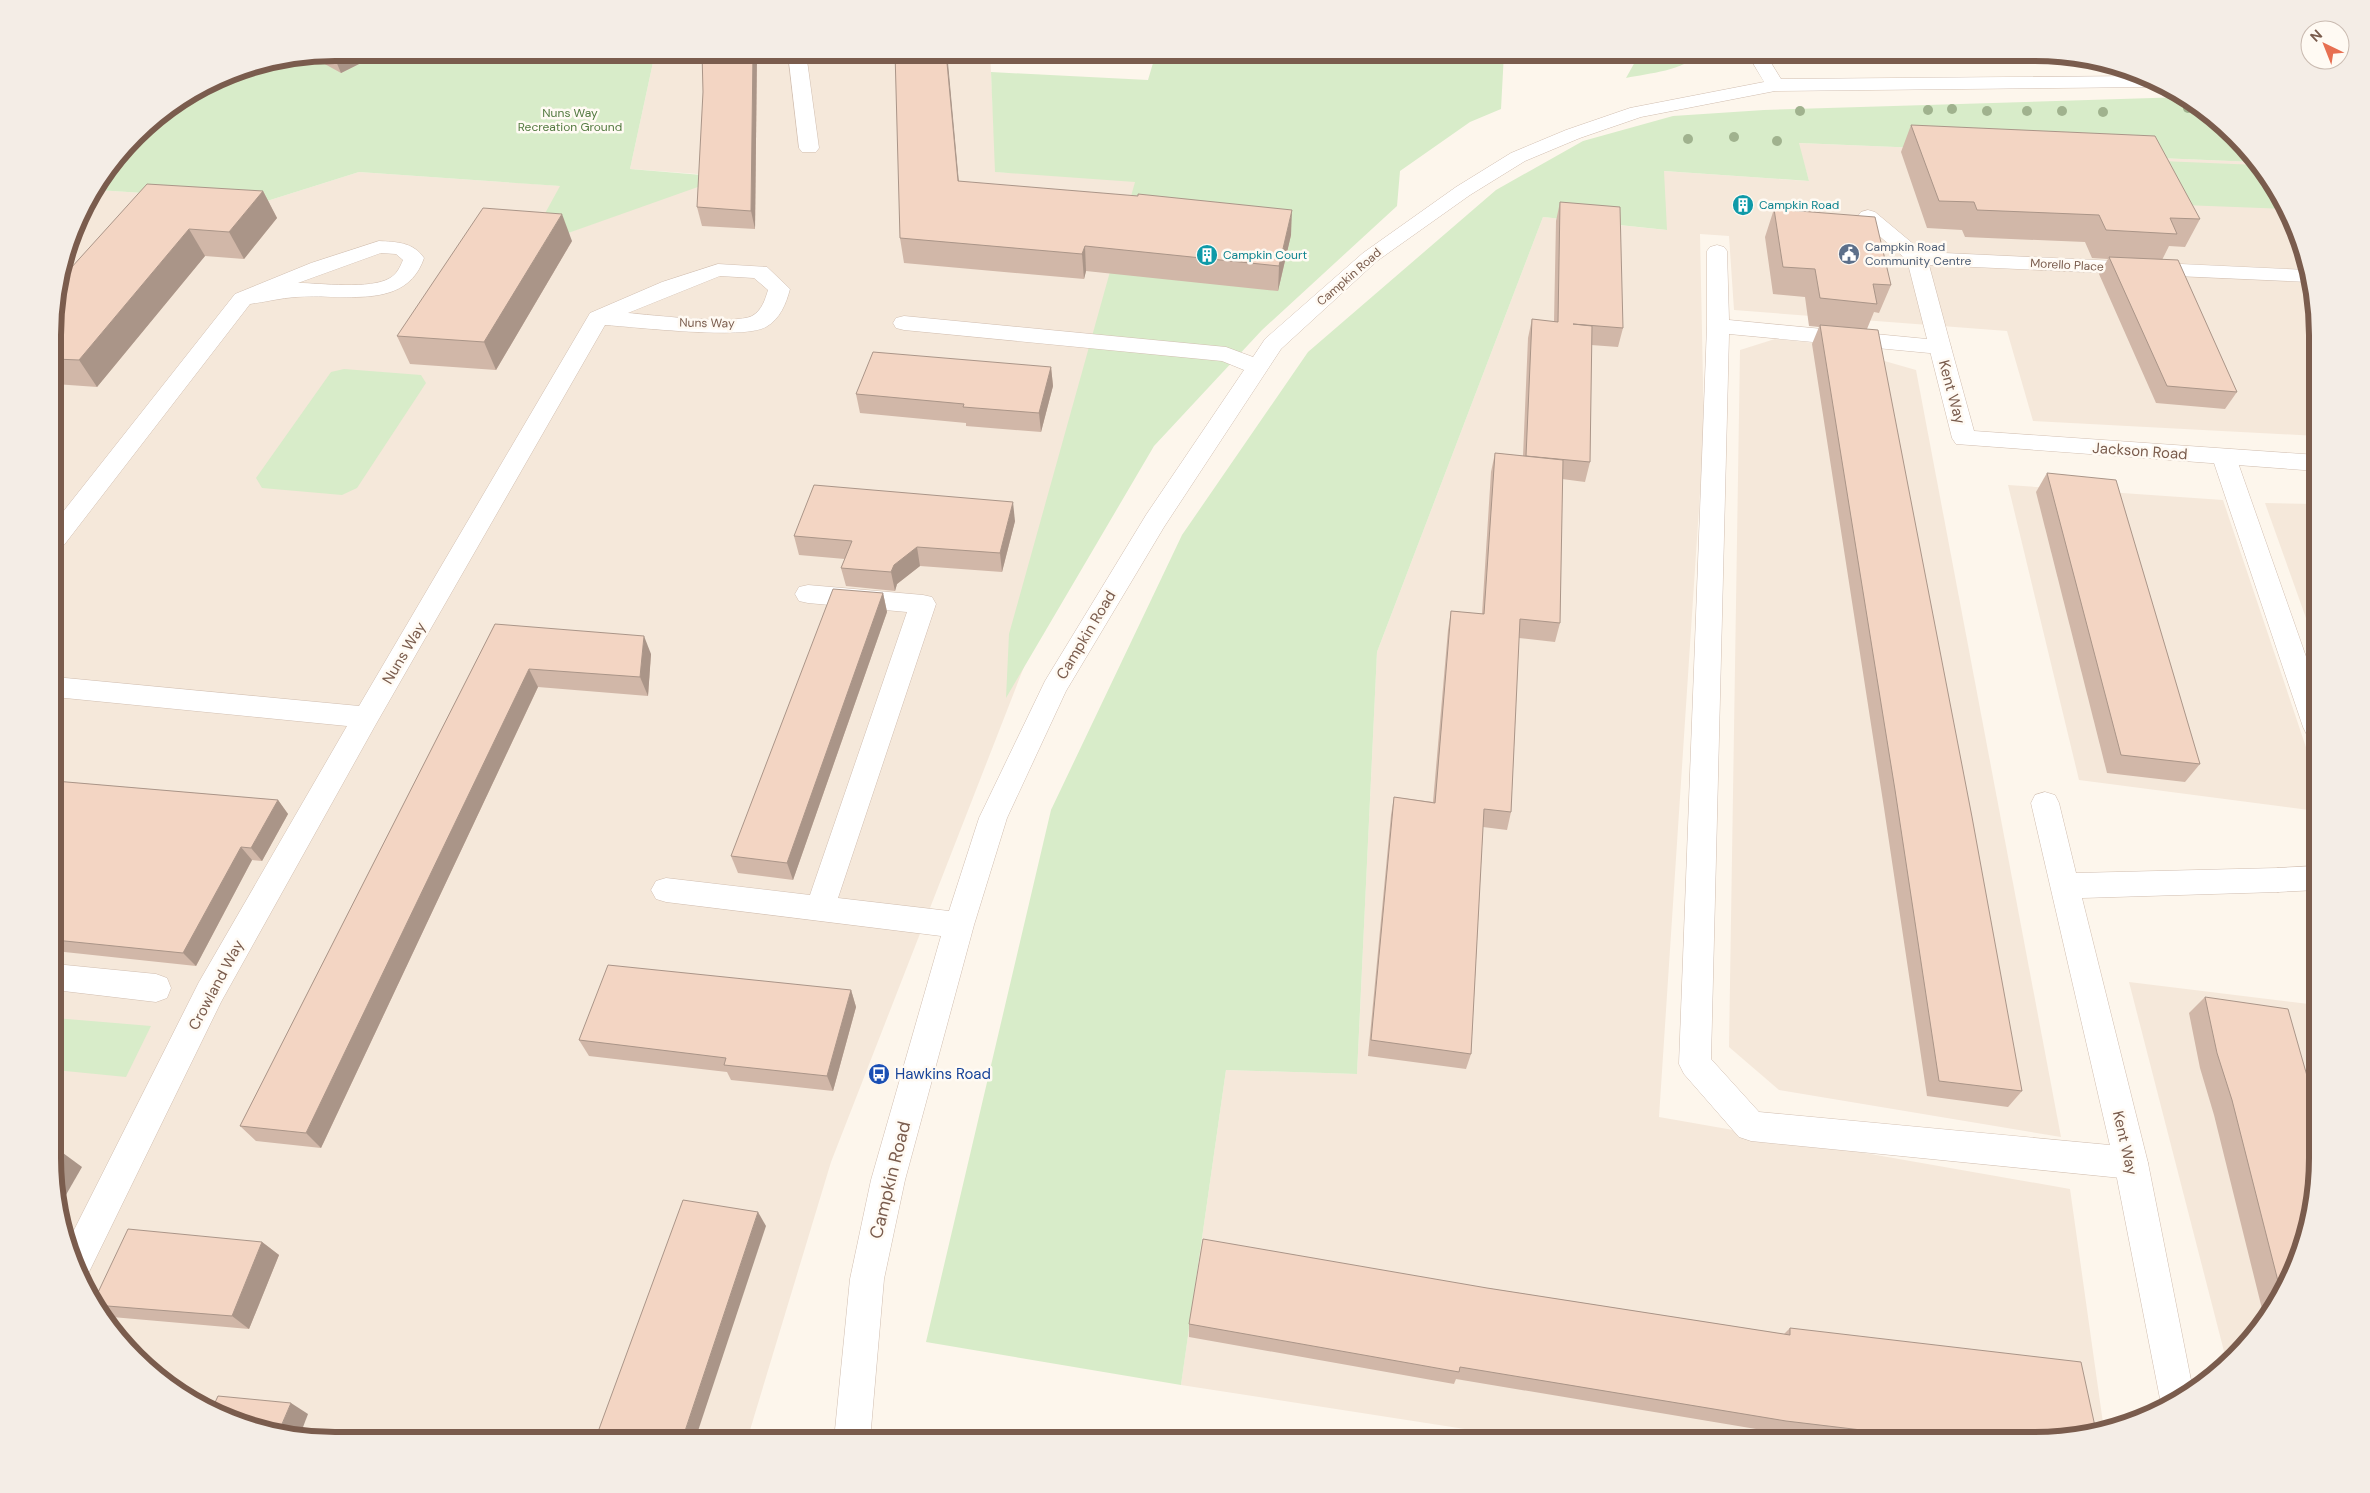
<svg xmlns="http://www.w3.org/2000/svg" width="2370" height="1493" font-family="'DM Sans',sans-serif">
<style>
.residential{fill:#f5e8da}
.green{fill:#d8ecc9}
.lines{fill:none;stroke-linecap:round;stroke-linejoin:round}
.service-casing{stroke:#d1beb0;stroke-width:1}
.minor-casing{stroke:#d1beb0;stroke-width:1}
.service{fill:#fff;fill-rule:evenodd}
.minor{fill:#fff;fill-rule:evenodd}
.tree{fill:#a0b28e}
.wall{fill:#d1b7a8}
.shaded-wall{fill:#aa9588}
.building{fill:#f3d5c3;stroke:#aa9588}
.labels{text-anchor:middle;dominant-baseline:central;stroke-width:5;stroke-linejoin:round;paint-order:stroke}
.far-park-label{font-size:12px;fill:#537a41;stroke:#fffaf3}
.far-culture-label{font-size:12px;fill:#0d838f;stroke:#fffaf3;text-anchor:start}
.far-service-label{font-size:12px;fill:#4e5e75;stroke:#fffaf3;text-anchor:start}
.far-street-label{font-size:12px;fill:#7a5c4d;stroke:#fffaf3}
.street-label{font-size:15px;fill:#7a5c4d;stroke:#fffaf3}
.transit-label{font-size:15px;fill:#164399;stroke:#fffaf3;text-anchor:start}
.near-street-label{font-size:18px;fill:#7a5c4d;stroke:#fffaf3}
.rim{fill:none;stroke:#7a5c4d;stroke-width:6}
</style>
<rect width="100%" height="100%" fill="#fdf6ec"/>
<!-- residential -->
<g class="residential">
<path d="M 655,53 L 990,53 L 996,172 L 1377,193 L 1089,500 L 831,1162 L 747,1440 L 335,1440 L 245,1426 L 178,1393 L 135,1357 L 91,1299 L 55,1194 L 55,299 L 82,210 L 97,190 L 267,201 L 359,172 L 561,186 L 526,248 L 724,176 L 630,169 Z"/>
<path d="M 1949,53 L 2035,53 L 2081,59 L 1954,64 Z"/>
<path d="M 1798,143 L 2255,162 L 2279,194 L 2303,245 L 2317,317 L 2317,436 L 2033,421 L 2007,331 L 1734,310 L 1729,236 L 1700,234 L 1704,432 L 1659,1117 L 2070,1189 L 2104,1430 L 2053,1440 L 1536,1440 L 1181,1385 L 1226,1070 L 1357,1074 L 1377,652 L 1543,217 L 1666,230 L 1663,171 L 1809,181 Z"/>
<path d="M 1775,339 L 1825,344 L 1916,370 L 2061,1137 L 1779,1090 L 1729,1047 L 1740,350 Z"/>
<path d="M 2008,485 L 2223,500 L 2317,780 L 2317,811 L 2079,780 Z"/>
<path d="M 2265,503 L 2317,504 L 2317,649 Z"/>
<path d="M 2129,982 L 2317,1005 L 2317,1176 L 2270,1315 L 2234,1358 L 2227,1363 Z"/>
</g>
<!-- green -->
<g class="green">
<path d="M 335,53 L 655,53 L 630,169 L 726,177 L 526,248 L 560,186 L 359,172 L 267,201 L 97,190 L 149,123 L 227,74 Z"/>
<path d="M 1156,53 L 1504,53 L 1501,109 L 1470,122 L 1400,171 L 1397,206 L 1262,330 L 1154,446 L 1006,698 L 1009,634 L 1135,182 L 995,172 L 991,72 L 1148,80 Z"/>
<path d="M 1640,53 L 1700,53 C 1683,71 1650,73 1626,78 Z"/>
<path d="M 2185,97 L 2192,100 L 2235,136 L 2255,162 L 1799,143 L 1809,181 L 1664,171 L 1667,230 L 1543,217 L 1377,652 L 1357,1074 L 1226,1070 L 1181,1385 L 926,1342 L 1051,810 L 1182,535 L 1308,352 L 1496,190 L 1583,141 L 1673,116 L 1764,110 Z"/>
<path d="M 2161,161 L 2258,165 L 2279,194 L 2287,209 L 2183,205 Z"/>
<path d="M 344,369 L 421,375 L 426,383 L 357,488 L 342,495 L 262,488 L 256,478 L 331,372 Z"/>
<path d="M 55,1018 L 151,1026 L 126,1077 L 55,1070 Z"/>
</g>
<g class="lines">
<!-- service casing -->
<g class="service-casing">
<g id="service">
<path d="M 1868,210 L 1875,212 L 1923,252 L 2307,270 L 2309,282 L 1929,265 L 1951,347 L 1948,352 L 1940,354 L 1729,334 L 1711,1059 L 1759,1112 L 2131,1147 L 2143,1152 L 2148,1163 L 2143,1174 L 2131,1179 L 1751,1141 L 1739,1137 L 1684,1074 L 1679,1064 L 1707,326 L 1707,251 L 1710,247 L 1717,245 L 1724,247 L 1727,251 L 1729,320 L 1927,339 L 1907,260 L 1861,220 L 1858,216 L 1861,212 Z"/>
<path d="M 2224,449 L 2232,451 L 2236,457 L 2317,688 L 2317,738 L 2307,735 L 2303,727 L 2212,457 L 2216,451 Z"/>
<path d="M 2317,866 L 2317,890 L 2278,892 L 2268,889 L 2263,880 L 2268,871 L 2278,868 Z"/>
<path d="M 55,964 L 156,974 L 167,978 L 171,988 L 167,998 L 156,1002 L 55,990 Z"/>
</g>
</g>
<!-- minor casing -->
<g class="minor-casing">
<g id="minor">
<path d="M 788,53 L 806,53 L 819,148 L 816,152 L 802,152 L 799,148 Z"/>
<path d="M 1747,53 L 1765,53 L 1781,79 L 2138,76 L 2156,84 L 2149,87 L 1775,91 L 1641,117 L 1580,138 L 1525,161 L 1470,195 L 1377,261 L 1281,349 L 1164,527 L 1066,691 L 1007,818 L 974,925 L 905,1180 L 884,1279 L 870,1440 L 834,1440 L 850,1279 L 871,1180 L 941,936 L 666,902 L 656,899 L 651,890 L 656,881 L 666,878 L 810,895 L 907,612 L 808,603 L 799,601 L 795,594 L 799,587 L 808,585 L 923,595 L 932,597 L 936,604 L 838,898 L 949,911 L 979,818 L 1045,681 L 1146,515 L 1244,370 L 1222,361 L 904,330 L 896,328 L 893,323 L 896,318 L 904,316 L 1226,347 L 1253,357 L 1265,339 L 1363,253 L 1456,187 L 1511,153 L 1566,130 L 1630,108 L 1764,82 Z"/>
<path d="M 379,241 C 397,242 413,242 424,258 C 406,312 341,293 296,297 C 281,298 265,302 250,304 L 64,545 L 55,548 L 55,522 L 235,294 L 311,263 ZM 381,253 L 396,254 L 403,260 C 400,267 397,274 390,278 C 370,290 321,283 298,283 Z"/>
<path d="M 718,264 L 767,267 L 790,289 C 786,304 780,319 766,327 C 743,340 636,327 605,325 L 376,724 L 221,1002 L 89,1272 L 82,1275 L 70,1238 L 199,982 L 347,726 L 55,697 L 55,677 L 359,706 L 590,313 L 662,282 ZM 720,276 L 754,278 L 768,290 C 765,300 762,310 752,316 C 734,325 652,315 628,313 Z"/>
<path d="M 1940,340 L 1948,342 L 1951,347 L 1974,431 L 2317,455 L 2317,471 L 1956,444 L 1952,438 L 1929,347 L 1932,342 Z"/>
<path d="M 2045,792 L 2055,795 L 2059,803 L 2076,873 L 2278,868 L 2288,871 L 2293,880 L 2288,889 L 2278,892 L 2082,898 L 2148,1163 L 2193,1390 L 2176,1402 L 2162,1409 L 2114,1163 L 2031,803 L 2035,795 Z"/>
</g>
</g>
<!-- service -->
<use href="#service" class="service"/>
<!-- minor -->
<use href="#minor" class="minor"/>
</g>
<!-- trees -->
<g class="tree">
<circle cx="2188" cy="108" r="5"/>
<circle cx="1952" cy="109" r="5"/>
<circle cx="1928" cy="110" r="5"/>
<circle cx="1800" cy="111" r="5"/>
<circle cx="1987" cy="111" r="5"/>
<circle cx="2027" cy="111" r="5"/>
<circle cx="2062" cy="111" r="5"/>
<circle cx="2103" cy="112" r="5"/>
<circle cx="1734" cy="137" r="5"/>
<circle cx="1688" cy="139" r="5"/>
<circle cx="1777" cy="141" r="5"/>
</g>
<!-- wall -->
<g class="wall">
<path d="M 335,52 L 383,52 L 341,73 L 312,57 Z"/>
<path d="M 757,52 L 755,229 L 702,226 L 697,207 Z"/>
<path d="M 1911,125 L 2200,219 L 2185,247 L 2169,246 L 2162,260 L 2237,392 L 2225,409 L 2156,403 L 2099,274 L 2108,259 L 2092,258 L 2085,242 L 1965,237 L 1962,230 L 1927,228 L 1901,152 Z"/>
<path d="M 959,181 L 1291,235 L 1278,291 L 1086,271 L 1084,279 L 904,263 L 900,238 Z"/>
<path d="M 263,191 L 277,218 L 244,259 L 205,256 L 97,387 L 55,384 L 55,299 Z"/>
<path d="M 1560,202 L 1623,328 L 1618,347 L 1591,345 L 1590,462 L 1585,482 L 1562,479 L 1560,623 L 1555,642 L 1519,638 L 1511,812 L 1507,830 L 1483,827 L 1471,1054 L 1466,1069 L 1368,1056 L 1391,815 L 1394,797 L 1433,802 L 1448,630 L 1451,611 L 1482,614 L 1491,472 L 1495,453 L 1523,456 L 1528,338 L 1532,319 L 1554,322 L 1556,221 Z"/>
<path d="M 1774,209 L 1891,285 L 1879,313 L 1874,312 L 1867,329 L 2022,1091 L 2008,1107 L 1927,1096 L 1884,808 L 1812,344 L 1819,327 L 1809,326 L 1805,297 L 1773,294 L 1765,237 Z"/>
<path d="M 572,241 L 496,370 L 410,364 L 397,336 Z"/>
<path d="M 1051,367 L 1053,386 L 1041,432 L 966,426 L 966,423 L 860,413 L 856,394 Z"/>
<path d="M 2047,473 L 2200,764 L 2185,782 L 2107,773 L 2036,492 Z"/>
<path d="M 1015,521 L 1002,572 L 920,566 L 897,584 L 895,591 L 846,586 L 841,568 L 845,559 L 799,555 L 794,536 Z"/>
<path d="M 883,593 L 887,612 L 793,880 L 738,873 L 731,856 Z"/>
<path d="M 495,624 L 651,654 L 648,696 L 538,687 L 321,1148 L 256,1141 L 240,1126 Z"/>
<path d="M 55,781 L 278,800 L 288,814 L 262,861 L 252,860 L 196,966 L 55,951 Z"/>
<path d="M 851,990 L 856,1007 L 833,1091 L 731,1080 L 727,1072 L 589,1056 L 579,1040 Z"/>
<path d="M 2205,997 L 2303,1248 L 2270,1315 L 2265,1321 L 2214,1115 L 2200,1068 L 2189,1013 Z"/>
<path d="M 262,1242 L 279,1255 L 249,1329 L 112,1317 L 97,1308 L 93,1303 Z"/>
<path d="M 1487,1288 L 1784,1334 L 1790,1328 L 2053,1440 L 1843,1440 L 1774,1432 L 1456,1379 L 1454,1384 L 1189,1337 L 1189,1324 Z"/>
</g>
<!-- shaded-wall -->
<g class="shaded-wall">
<path d="M 337,52 L 383,52 L 341,73 L 333,54 Z"/>
<path d="M 753,52 L 757,52 L 755,229 L 751,211 Z"/>
<path d="M 946,52 L 947,52 L 961,205 L 958,181 Z"/>
<path d="M 263,191 L 277,218 L 244,259 L 229,232 Z"/>
<path d="M 1292,210 L 1291,235 L 1278,291 L 1279,266 Z"/>
<path d="M 562,214 L 572,241 L 496,370 L 484,342 Z"/>
<path d="M 189,229 L 205,256 L 97,387 L 79,360 Z"/>
<path d="M 1085,246 L 1086,271 L 1084,279 L 1082,254 Z"/>
<path d="M 1051,367 L 1053,386 L 1041,432 L 1039,413 Z"/>
<path d="M 1013,502 L 1015,521 L 1002,572 L 1000,553 Z"/>
<path d="M 917,547 L 920,566 L 897,584 L 895,591 L 891,572 L 894,565 Z"/>
<path d="M 883,593 L 887,612 L 793,880 L 787,863 Z"/>
<path d="M 644,636 L 651,654 L 648,696 L 640,677 Z"/>
<path d="M 529,669 L 538,687 L 321,1148 L 306,1133 Z"/>
<path d="M 278,800 L 288,814 L 262,861 L 251,848 Z"/>
<path d="M 241,847 L 252,860 L 196,966 L 183,953 Z"/>
<path d="M 851,990 L 856,1007 L 833,1091 L 827,1076 Z"/>
<path d="M 63,1153 L 82,1167 L 59,1207 L 55,1194 L 55,1166 Z"/>
<path d="M 758,1212 L 766,1226 L 695,1440 L 682,1440 Z"/>
<path d="M 262,1242 L 279,1255 L 249,1329 L 232,1316 Z"/>
<path d="M 291,1403 L 308,1414 L 300,1435 L 279,1431 Z"/>
</g>
<!-- building -->
<g class="building">
<path d="M 702,52 L 753,52 L 751,211 L 697,207 L 703,92 Z"/>
<path d="M 895,52 L 946,52 L 958,181 L 1138,196 L 1138,194 L 1292,210 L 1279,266 L 1085,246 L 1082,254 L 900,238 Z"/>
<path d="M 1911,125 L 2155,136 L 2200,219 L 2170,218 L 2177,234 L 2106,230 L 2099,215 L 1977,210 L 1974,202 L 1939,201 Z"/>
<path d="M 147,184 L 263,191 L 229,232 L 189,229 L 79,360 L 55,359 L 55,299 L 61,279 Z"/>
<path d="M 1560,202 L 1620,207 L 1623,328 L 1573,324 L 1592,326 L 1590,462 L 1526,456 L 1532,319 L 1558,322 Z"/>
<path d="M 483,208 L 562,214 L 484,342 L 397,336 Z"/>
<path d="M 1774,209 L 1875,217 L 1891,285 L 1873,284 L 1877,304 L 1820,298 L 1815,269 L 1783,267 Z"/>
<path d="M 2109,257 L 2178,260 L 2237,392 L 2167,386 Z"/>
<path d="M 1820,325 L 1878,330 L 1972,817 L 2022,1091 L 1939,1081 L 1895,790 Z"/>
<path d="M 873,352 L 1051,367 L 1039,413 L 963,407 L 964,404 L 856,394 Z"/>
<path d="M 1495,453 L 1563,460 L 1560,623 L 1520,619 L 1511,812 L 1484,809 L 1471,1054 L 1371,1040 L 1394,797 L 1435,803 L 1451,611 L 1484,614 Z"/>
<path d="M 2047,473 L 2116,480 L 2200,764 L 2121,755 Z"/>
<path d="M 814,485 L 1013,502 L 1000,553 L 917,547 L 894,565 L 891,572 L 841,568 L 852,541 L 794,536 Z"/>
<path d="M 833,589 L 883,593 L 787,863 L 731,856 Z"/>
<path d="M 495,624 L 644,636 L 640,677 L 529,669 L 306,1133 L 240,1126 Z"/>
<path d="M 55,781 L 278,800 L 251,848 L 241,847 L 183,953 L 55,940 Z"/>
<path d="M 608,965 L 851,990 L 827,1076 L 724,1065 L 726,1058 L 579,1040 Z"/>
<path d="M 2205,997 L 2288,1009 L 2317,1111 L 2317,1176 L 2303,1248 L 2281,1293 L 2232,1100 L 2217,1053 Z"/>
<path d="M 55,1152 L 63,1153 L 55,1166 Z"/>
<path d="M 683,1200 L 758,1212 L 682,1440 L 595,1440 Z"/>
<path d="M 128,1229 L 262,1242 L 232,1316 L 95,1305 L 93,1303 Z"/>
<path d="M 1203,1239 L 1487,1288 L 1790,1335 L 1790,1328 L 2081,1362 L 2096,1431 L 2053,1440 L 1945,1440 L 1786,1421 L 1460,1367 L 1459,1372 L 1189,1324 Z"/>
<path d="M 218,1396 L 291,1403 L 279,1431 L 245,1426 L 212,1409 Z"/>
</g>
<!-- icons -->
<defs>
<g id="building-disc" transform="scale(1.125)"><circle r="9.5" fill="#0f9aa8" stroke="#fffaf3"/><path d="M-4-6H4V6H1V3H-1V6H-4ZM-2.5-4.3h1.7v1.8h-1.7ZM.8-4.3h1.7v1.8H.8ZM-2.5-1h1.7V.8h-1.7ZM.8-1h1.7V.8H.8Z" fill="#fff"/></g>
<g id="civic-disc" transform="scale(1.125)"><circle r="9.5" fill="#5c6f8a" stroke="#fffaf3"/><path d="M-.6-6.5H3V-4.5H.6V-3L4-1V1h2V6H-6V1h2V-1L-.6-3ZM-1.2 2.5V6h2.4V2.5Z" fill="#fff"/></g>
<g id="bus-disc" transform="scale(1.125)"><circle r="9.5" fill="#1a4fb4" stroke="#fffaf3"/><path d="M-5-6H5V4H4V6H2V4H-2V6H-4V4H-5ZM-3.5-4V0h7V-4ZM-3.5 1.2v1.5H-2V1.2ZM2 1.2v1.5H3.5V1.2Z" fill="#fff"/></g>
</defs>
<g fill-rule="evenodd">
<use href="#building-disc" x="1743" y="205"/>
<use href="#civic-disc" x="1849" y="254"/>
<use href="#building-disc" x="1207" y="255"/>
<use href="#bus-disc" x="879" y="1074"/>
</g>
<g class="labels">
<!-- far-park labels -->
<g class="far-park-label">
<text x="570" y="113">Nuns Way<tspan x="570" dy="14">Recreation Ground</tspan></text>
</g>
<!-- far-culture labels -->
<g class="far-culture-label">
<text x="1759" y="205">Campkin Road</text>
<text x="1223" y="255">Campkin Court</text>
</g>
<!-- far-service labels -->
<g class="far-service-label">
<text x="1865" y="247">Campkin Road<tspan x="1865" dy="14">Community Centre</tspan></text>
</g>
<!-- far-street labels -->
<g class="far-street-label">
<text transform="translate(2067 265) rotate(3)">Morello Place</text>
<text transform="translate(1349 277) rotate(-41)">Campkin Road</text>
<text transform="translate(707 323) rotate(1)">Nuns Way</text>
</g>
<!-- street labels -->
<g class="street-label">
<text transform="translate(1952 392) rotate(75)">Kent Way</text>
<text transform="translate(2140 451) rotate(4)">Jackson Road</text>
<text transform="translate(1086 635) rotate(-59)">Campkin Road</text>
<text transform="translate(404 653) rotate(-59)">Nuns Way</text>
<text transform="translate(216 985) rotate(-62)">Crowland Way</text>
<text transform="translate(2125 1143) rotate(77)">Kent Way</text>
</g>
<!-- transit labels -->
<g class="transit-label">
<text x="895" y="1074">Hawkins Road</text>
</g>
<!-- near-street labels -->
<g class="near-street-label">
<text transform="translate(890 1180) rotate(-76)">Campkin Road</text>
</g>
</g>
<!-- crop -->
<path d="M0 0H2370V1493H0ZM335 61H2035A274 274 0 0 1 2309 335V1158A274 274 0 0 1 2035 1432H335A274 274 0 0 1 61 1158V335A274 274 0 0 1 335 61Z" fill="#f4ede6" fill-rule="evenodd"/>
<path class="rim" d="M335 61H2035A274 274 0 0 1 2309 335V1158A274 274 0 0 1 2035 1432H335A274 274 0 0 1 61 1158V335A274 274 0 0 1 335 61Z"/>
<!-- north arrow -->
<g transform="translate(2325 45) rotate(317)"><circle r="24" fill="#fffaf3" stroke="#cabbb1"/>
<path d="M0-4L9 19L0 12L-9 19Z" fill="#e76f51"/>
<text y="-8" font-size="14" font-weight="bold" text-anchor="middle" fill="#7a5c4d">N</text>
</g>
</svg>
